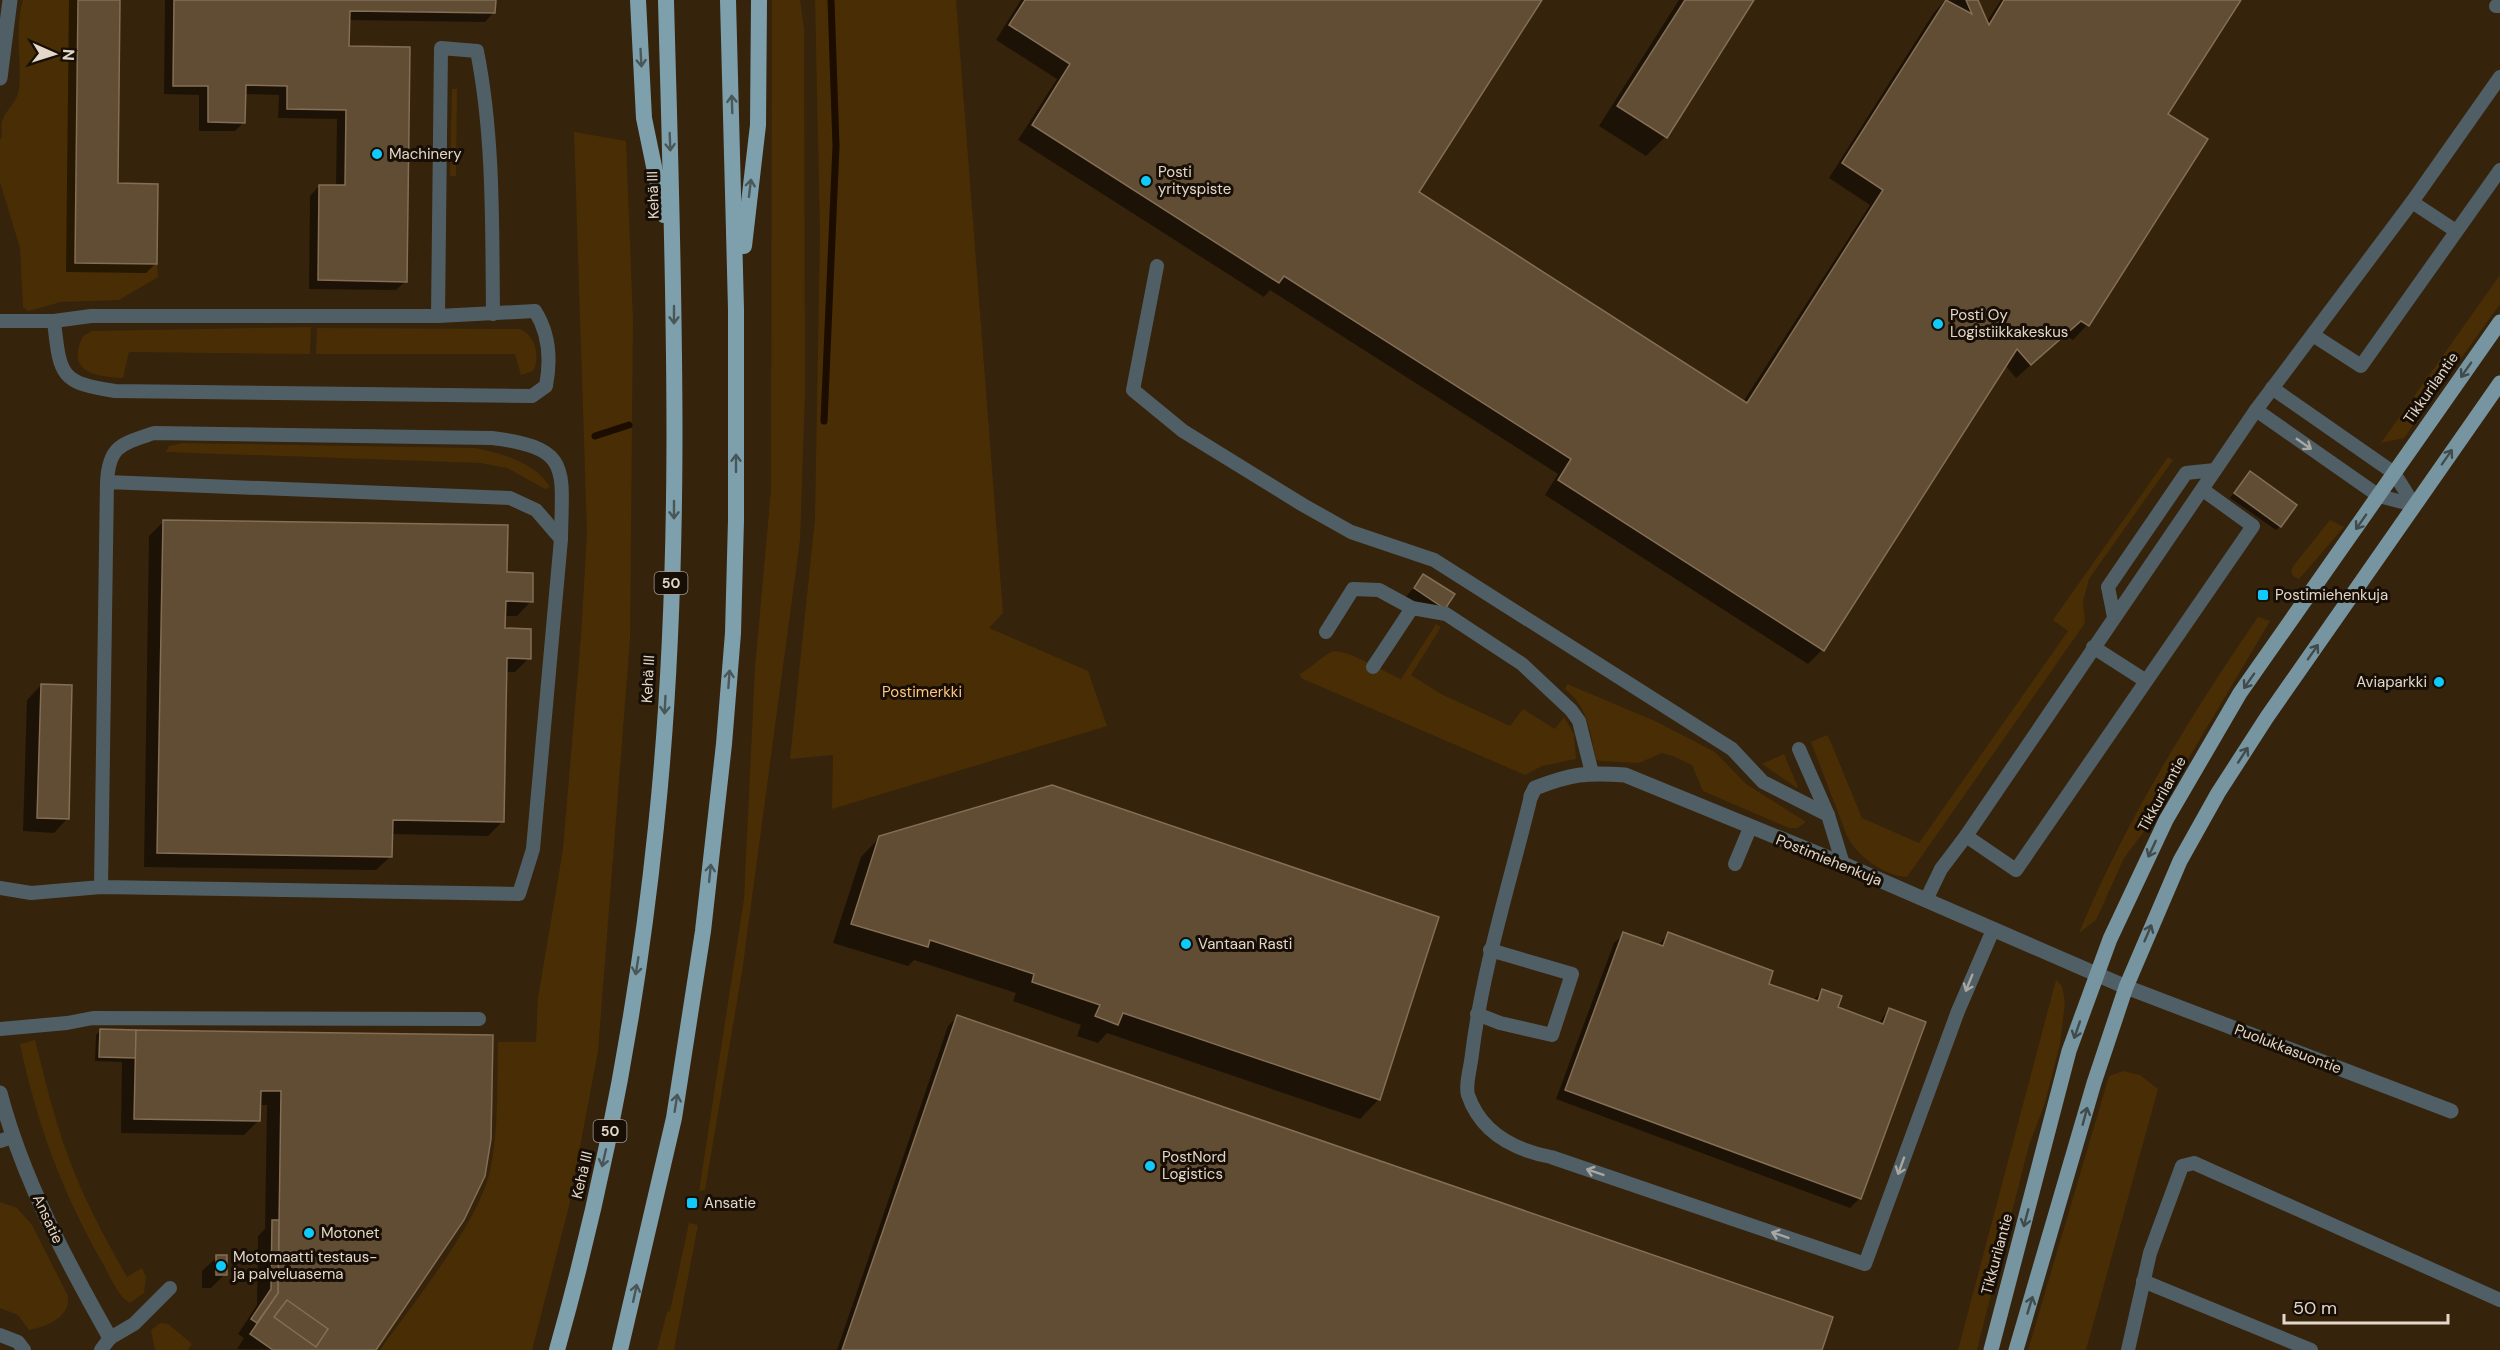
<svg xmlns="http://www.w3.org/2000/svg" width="2500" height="1350" font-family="'DM Sans',sans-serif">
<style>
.green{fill:#492d04}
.shadow{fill:#0007}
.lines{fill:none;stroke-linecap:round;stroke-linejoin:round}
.stream{stroke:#1c0d00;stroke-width:7}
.building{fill:#614c34;stroke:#846e55;stroke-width:1.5}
.service{stroke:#505f65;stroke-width:14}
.minor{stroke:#505f65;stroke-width:15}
.primary{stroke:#7695a1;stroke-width:15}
.trunk{stroke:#7ea0ad;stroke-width:16}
.oneway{stroke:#4a5759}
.oneway2{stroke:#424b4b}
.oneway3{stroke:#a8a7a1}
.poi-dot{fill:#0fcafa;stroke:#170e05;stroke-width:2}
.labels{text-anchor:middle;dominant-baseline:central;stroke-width:6;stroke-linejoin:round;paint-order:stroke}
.shield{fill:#170e05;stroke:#a69b8e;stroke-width:1.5}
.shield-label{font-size:14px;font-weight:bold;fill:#e3d7c9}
.poi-label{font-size:15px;fill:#e3d7c9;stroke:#170e05;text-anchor:start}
.street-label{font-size:15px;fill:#e3d7c9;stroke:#170e05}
.park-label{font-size:15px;fill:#ffc581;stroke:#170e05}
</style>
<rect width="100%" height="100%" fill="#36230b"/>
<!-- green -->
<g class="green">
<path d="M 23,0 L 78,0 L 75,263 L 157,264 L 158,277 L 119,300 L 61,302 L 28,311 L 23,307 L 20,248 L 0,182 L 0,140 C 4,134 0,129 2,122 C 5,110 17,103 19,89 C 22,59 14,30 23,0 Z"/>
<path d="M 772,0 L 800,0 L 804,30 L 805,395 L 800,540 L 742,972 L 705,1190 L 699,1191 L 744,899 L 755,668 L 771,490 Z"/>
<path d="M 815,0 L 956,0 L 1003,613 L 989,628 L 1088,671 L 1107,726 L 832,809 L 833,755 L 790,759 L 815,519 L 820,232 Z"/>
<path d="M 452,89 L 457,89 L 456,176 L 450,176 Z"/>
<path d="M 574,132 L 626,141 L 633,321 L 630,639 L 598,1051 L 569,1206 L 532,1350 L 380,1350 C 413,1303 478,1224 490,1171 C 499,1129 497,1085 498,1042 L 536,1042 L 538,998 L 563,849 L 581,636 L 587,533 Z"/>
<path d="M 2500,275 L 2500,304 L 2404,438 L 2381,443 Z"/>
<path d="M 311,327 L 310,354 L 129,352 L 123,378 C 95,377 65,372 83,336 L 92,331 Z"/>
<path d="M 317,328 L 520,329 C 535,336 541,356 533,371 L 521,375 L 515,354 L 316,354 Z"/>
<path d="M 183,443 L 476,448 C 502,454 535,462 550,487 L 545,489 L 507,468 L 481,463 L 166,452 L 169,446 Z"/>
<path d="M 2168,457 L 2173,460 L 2089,579 L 2083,601 L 2085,623 L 1907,877 C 1884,876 1857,856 1847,836 L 1811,742 L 1827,735 L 1829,738 L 1862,818 L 1919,843 L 2068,631 L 2053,620 Z"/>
<path d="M 2330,520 L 2344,527 L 2299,579 L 2293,576 L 2291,571 L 2294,565 Z"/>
<path d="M 2258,617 L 2270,621 L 2149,825 L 2124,858 L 2096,920 L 2079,933 C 2126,820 2189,718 2258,617 Z"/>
<path d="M 1436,624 L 1441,627 L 1411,675 L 1441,694 L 1510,726 L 1523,709 L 1555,729 L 1564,717 L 1574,734 L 1576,759 L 1542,766 L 1525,775 L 1301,678 L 1300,674 C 1311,668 1320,658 1331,652 C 1342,646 1387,673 1401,679 Z"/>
<path d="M 1567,684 L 1655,721 L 1715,752 L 1746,784 L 1806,822 L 1797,828 L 1789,828 L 1703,791 L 1692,765 L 1673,756 L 1662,753 L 1639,763 L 1599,761 L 1596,759 C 1590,732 1588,707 1565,689 Z"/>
<path d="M 1784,754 L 1798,787 L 1797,788 L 1762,764 Z"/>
<path d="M 2056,980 L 2062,986 L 2065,1003 L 2060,1044 L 2045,1103 L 2029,1145 L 1977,1350 L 1958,1350 Z"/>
<path d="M 35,1040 C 45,1079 54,1118 68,1156 C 83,1198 105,1238 127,1277 L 142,1268 L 146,1277 L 144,1293 L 130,1303 C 118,1297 109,1274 102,1262 C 62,1192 37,1124 20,1044 Z"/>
<path d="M 2123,1071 L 2140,1075 L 2158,1089 L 2086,1350 L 2028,1350 L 2109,1076 Z"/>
<path d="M 0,1202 L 17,1208 L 32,1225 L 68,1296 C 70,1318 47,1326 29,1330 L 18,1315 L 0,1308 Z"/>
<path d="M 689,1223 L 698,1225 L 674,1350 L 657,1350 L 667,1312 L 670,1311 Z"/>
<path d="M 160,1323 L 168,1324 L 192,1344 L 188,1350 L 155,1350 L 151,1330 Z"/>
</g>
<!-- shadow -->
<g class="shadow">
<path d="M 69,0 L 119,0 L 117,185 L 156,263 L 146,273 L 66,272 Z"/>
<path d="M 165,0 L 494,0 L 494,12 L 485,22 L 349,20 L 348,48 L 406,281 L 396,290 L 309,289 L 310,196 L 319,186 L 336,187 L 337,119 L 278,118 L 279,95 L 244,94 L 244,122 L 235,131 L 199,131 L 199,95 L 164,94 Z"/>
<path d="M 1021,0 L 1540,0 L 1417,193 L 1743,402 L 1870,205 L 1829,178 L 1933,14 L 1945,0 L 1977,0 L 1986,23 L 2001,0 L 2239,0 L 2166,114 L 2206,140 L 2087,325 L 2073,340 L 2065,335 L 2016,378 L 2005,365 L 1822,650 L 1808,664 L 1545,495 L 1558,474 L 1270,290 L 1264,297 L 1018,140 L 1057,79 L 996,40 Z"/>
<path d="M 1679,0 L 1752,0 L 1665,137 L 1646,156 L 1599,126 Z"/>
<path d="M 2246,477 L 2280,526 L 2276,530 L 2230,498 Z"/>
<path d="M 164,521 L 505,574 L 531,601 L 517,616 L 504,616 L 504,630 L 529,658 L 515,672 L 505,672 L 503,821 L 488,836 L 391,834 L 391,856 L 376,870 L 144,867 L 149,536 Z"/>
<path d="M 1423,576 L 1453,594 L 1435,617 L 1405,598 Z"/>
<path d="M 41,685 L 68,818 L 54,833 L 23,831 L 27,700 Z"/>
<path d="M 880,837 L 1379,1099 L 1360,1119 L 1107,1033 L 1098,1043 L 1077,1036 L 1081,1025 L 1013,1001 L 1016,993 L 914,960 L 908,966 L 833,943 L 861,857 Z"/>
<path d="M 1624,934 L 1658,946 L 1668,934 L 1767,984 L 1813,1000 L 1823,991 L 1836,1008 L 1878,1024 L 1889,1009 L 1860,1198 L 1850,1208 L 1556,1099 L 1614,943 Z"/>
<path d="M 957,1017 L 1821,1350 L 837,1350 L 948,1026 Z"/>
<path d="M 100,1031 L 491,1036 L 483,1176 L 475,1198 L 374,1350 L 237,1349 L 244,1338 L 238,1334 L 257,1305 L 258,1236 L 265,1229 L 267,1105 L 259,1105 L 258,1121 L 244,1135 L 121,1133 L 122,1062 L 95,1061 L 96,1035 Z"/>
<path d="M 217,1257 L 225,1274 L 211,1288 L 202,1288 L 202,1271 Z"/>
</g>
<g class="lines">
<!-- stream -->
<g class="stream">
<path d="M 824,421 L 836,146 L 831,0"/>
<path d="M 595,436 L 629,425"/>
</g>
</g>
<!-- building -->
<g class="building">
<path d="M 78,0 L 120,0 L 118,183 L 158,184 L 157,264 L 75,263 Z"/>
<path d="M 174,0 L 496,0 L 495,13 L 350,11 L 349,46 L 410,47 L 407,282 L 318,280 L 319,185 L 345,185 L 346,110 L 287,109 L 287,86 L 246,85 L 245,123 L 208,122 L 208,86 L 173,86 Z"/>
<path d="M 1025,0 L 1542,0 L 1419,192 L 1747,403 L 1883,190 L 1842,163 L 1946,0 L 1972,14 L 1966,0 L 1978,0 L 1989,25 L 2004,0 L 2241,0 L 2168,114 L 2208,139 L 2089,326 L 2081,321 L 2031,365 L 2017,349 L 1824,651 L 1558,480 L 1571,459 L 1284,276 L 1279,283 L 1032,125 L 1070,64 L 1009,25 Z"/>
<path d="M 1685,0 L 1754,0 L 1667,138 L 1617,106 Z"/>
<path d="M 2250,471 L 2297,505 L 2281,527 L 2234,493 Z"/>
<path d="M 163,520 L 508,525 L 507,572 L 533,573 L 533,602 L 506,601 L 505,628 L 531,629 L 531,659 L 507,658 L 504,822 L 393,820 L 392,857 L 157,853 Z"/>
<path d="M 1423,574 L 1455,594 L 1445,609 L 1414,588 Z"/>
<path d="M 41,684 L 72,685 L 69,819 L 37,818 Z"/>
<path d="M 1052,785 L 1439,917 L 1380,1100 L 1123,1013 L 1118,1025 L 1095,1016 L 1100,1005 L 1032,982 L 1034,974 L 930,940 L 928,947 L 851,924 L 879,836 Z"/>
<path d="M 1623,932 L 1663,946 L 1668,932 L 1773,971 L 1769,984 L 1818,1001 L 1822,989 L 1842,996 L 1838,1007 L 1883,1024 L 1889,1008 L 1926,1022 L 1861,1199 L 1565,1090 Z"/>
<path d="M 957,1015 L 1833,1317 L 1822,1350 L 842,1350 Z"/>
<path d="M 100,1029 L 136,1030 L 136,1058 L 99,1057 Z"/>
<path d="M 136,1030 L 493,1035 L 491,1139 L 485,1176 L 464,1220 L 376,1350 L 273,1350 L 250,1334 L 278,1293 L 281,1091 L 261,1091 L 260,1121 L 134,1119 Z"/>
<path d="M 272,1220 L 279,1220 L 278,1293 L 257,1323 L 251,1319 L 271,1289 Z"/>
<rect x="216" y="1255" width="11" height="20"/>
<path d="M 287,1300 L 328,1329 L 316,1347 L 274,1317 Z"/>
</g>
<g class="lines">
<!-- service -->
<g class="service">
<path d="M 2496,6 L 2500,6"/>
<path d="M 2412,202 L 2456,231"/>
<path d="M 1157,266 L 1133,390 L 1183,431 L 1303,505 L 1351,532 L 1434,560 L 1732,749 L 1763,782 L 1828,815"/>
<path d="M 438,316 L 441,48 L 477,51 C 494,137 492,226 493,314"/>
<path d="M 0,321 L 54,321 L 91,316 L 438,316 L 535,311 C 549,333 551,360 546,386 L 532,396 L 115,391 C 59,383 60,374 54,321"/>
<path d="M 2313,335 L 2361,366 L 2500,170"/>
<path d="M 2272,388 L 2394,473 L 2414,505"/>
<path d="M 2256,410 L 2379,496 L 2414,505"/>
<path d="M 107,482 C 109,445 122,444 154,433 L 492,438 C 572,448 562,468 561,539"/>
<path d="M 2114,617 L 2108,587 L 2186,473 L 2215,470"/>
<path d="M 1326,632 L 1353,589 L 1379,590 L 1412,608 L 1446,614 L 1522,664 L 1571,710 L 1579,721 L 1592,773"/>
<path d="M 2093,647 L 2146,681"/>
<path d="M 1373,667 L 1412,608"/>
<path d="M 1799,749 L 1828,815 L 1843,864"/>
<path d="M 1531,796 C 1510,883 1483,966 1472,1054 C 1471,1066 1465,1085 1468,1095 C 1481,1133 1515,1150 1551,1157 L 1865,1264 L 1958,1011 L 1993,930"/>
<path d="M 1966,836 L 2016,870 L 2253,526 L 2203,490"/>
<path d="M 1735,864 L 1750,828"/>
<path d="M 0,888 L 31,893 L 101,887 L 519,894 L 533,849 L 561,539 L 536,510 L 510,498 L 107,482 L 101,887"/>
<path d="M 1926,900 L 1941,869 L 1966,836 L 2256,410 L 2412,202 L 2500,77"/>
<path d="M 1477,1014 L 1500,1023 L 1552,1035 L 1572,974 L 1490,950"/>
<path d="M 0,1029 L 67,1023 L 93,1018 L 479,1019"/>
<path d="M 0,1141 L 12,1137"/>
<path d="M 2143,1281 L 2311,1350"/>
<path d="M 0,1335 L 18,1342 L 24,1350"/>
<path d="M 101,1350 L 110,1338 L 134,1324 L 170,1288"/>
<path d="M 2128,1350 L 2150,1253 L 2182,1166 L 2194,1163 L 2500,1300"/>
</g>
<!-- minor -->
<g class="minor">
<path d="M 0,78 L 10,0"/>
<path d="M 1531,796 L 1535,788 C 1571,774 1586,772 1625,775 L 1843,864 L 2126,987 L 2451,1111"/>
<path d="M 0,1093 C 23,1180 66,1260 110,1338"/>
</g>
<!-- primary -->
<g class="primary">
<path d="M 1991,1350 L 2069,1051 L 2110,939 L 2166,820 L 2240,693 L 2500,322"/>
<path d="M 2016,1350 L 2094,1083 L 2126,987 L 2180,861 L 2218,793 L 2267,717 L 2500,383"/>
</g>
<!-- trunk -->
<g class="trunk">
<path d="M 638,0 L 644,118 L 664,215"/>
<path d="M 744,246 L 758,125 L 759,0"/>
<path d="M 557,1350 C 605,1180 638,1003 656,827 C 685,552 673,275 666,0"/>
<path d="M 620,1350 L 674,1118 L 703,931 L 724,744 L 733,633 L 736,520 L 736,309 L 728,0"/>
</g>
</g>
<!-- one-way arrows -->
<defs><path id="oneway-shaft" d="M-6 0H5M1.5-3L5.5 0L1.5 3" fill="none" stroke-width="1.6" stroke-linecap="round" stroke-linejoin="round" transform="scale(1.5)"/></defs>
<g class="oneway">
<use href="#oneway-shaft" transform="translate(641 58) rotate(87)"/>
<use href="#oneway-shaft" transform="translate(732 104) rotate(-92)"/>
<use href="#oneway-shaft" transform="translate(670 142) rotate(88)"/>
<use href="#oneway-shaft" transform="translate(750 188) rotate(-83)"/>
<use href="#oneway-shaft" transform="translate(674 315) rotate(90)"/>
<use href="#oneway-shaft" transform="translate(736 463) rotate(-90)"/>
<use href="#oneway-shaft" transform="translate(674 510) rotate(90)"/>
<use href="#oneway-shaft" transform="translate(729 679) rotate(-86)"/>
<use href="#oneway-shaft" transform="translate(665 705) rotate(93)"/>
<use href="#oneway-shaft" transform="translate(710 873) rotate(-84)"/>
<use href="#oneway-shaft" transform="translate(637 966) rotate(99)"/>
<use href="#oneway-shaft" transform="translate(676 1103) rotate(-81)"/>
<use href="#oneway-shaft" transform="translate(604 1158) rotate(103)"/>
<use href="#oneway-shaft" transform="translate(635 1293) rotate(-78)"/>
</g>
<g class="oneway2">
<use href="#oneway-shaft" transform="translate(2466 370) rotate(125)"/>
<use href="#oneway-shaft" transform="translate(2447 457) rotate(-55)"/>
<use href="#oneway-shaft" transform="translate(2361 522) rotate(125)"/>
<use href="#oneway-shaft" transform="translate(2313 652) rotate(-55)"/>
<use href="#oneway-shaft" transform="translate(2249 681) rotate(125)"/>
<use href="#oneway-shaft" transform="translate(2243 755) rotate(-57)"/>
<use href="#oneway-shaft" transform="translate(2152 849) rotate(115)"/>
<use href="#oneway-shaft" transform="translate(2148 933) rotate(-67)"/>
<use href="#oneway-shaft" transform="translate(2077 1030) rotate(109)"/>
<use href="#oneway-shaft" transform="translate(2085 1116) rotate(-75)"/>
<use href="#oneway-shaft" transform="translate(2026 1218) rotate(105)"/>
<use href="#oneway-shaft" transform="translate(2030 1305) rotate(-73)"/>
</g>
<g class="oneway3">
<use href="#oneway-shaft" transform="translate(2304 444) rotate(35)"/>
<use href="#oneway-shaft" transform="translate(1969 983) rotate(112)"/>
<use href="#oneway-shaft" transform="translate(1901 1166) rotate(110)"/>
<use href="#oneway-shaft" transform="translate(1595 1172) rotate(-161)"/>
<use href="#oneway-shaft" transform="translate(1780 1235) rotate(-161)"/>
</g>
<!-- markers -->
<g class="poi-dot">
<circle cx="377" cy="154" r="6"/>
<circle cx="1146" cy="181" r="6"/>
<circle cx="1938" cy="324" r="6"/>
<rect x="2257" y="589" width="12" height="12" rx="3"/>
<circle cx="2439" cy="682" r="6"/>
<circle cx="1186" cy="944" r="6"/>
<circle cx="1150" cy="1166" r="6"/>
<rect x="686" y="1197" width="12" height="12" rx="3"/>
<circle cx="309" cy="1233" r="6"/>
<circle cx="221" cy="1266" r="6"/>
</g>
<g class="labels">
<!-- shield labels -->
<g class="shield">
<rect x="654.5" y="572" width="33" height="22" rx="4.5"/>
<rect x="593.5" y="1120" width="33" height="22" rx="4.5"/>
</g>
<g class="shield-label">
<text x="671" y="583">50</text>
<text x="610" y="1131">50</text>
</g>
<!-- poi labels -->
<g class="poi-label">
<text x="389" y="154">Machinery</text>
<text x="1158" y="172">Posti<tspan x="1158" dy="17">yrityspiste</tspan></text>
<text x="1950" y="315">Posti Oy<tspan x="1950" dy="17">Logistiikkakeskus</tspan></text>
<text x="2275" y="595">Postimiehenkuja</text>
<text x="2427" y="682" text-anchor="end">Aviaparkki</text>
<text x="1198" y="944">Vantaan Rasti</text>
<text x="1162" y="1157">PostNord<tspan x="1162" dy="17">Logistics</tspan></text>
<text x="704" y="1203">Ansatie</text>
<text x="321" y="1233">Motonet</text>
<text x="233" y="1257">Motomaatti testaus-<tspan x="233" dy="17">ja palveluasema</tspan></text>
</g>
<!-- street labels -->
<g class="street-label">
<text transform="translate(653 195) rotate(-92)">Kehä III</text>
<text transform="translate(2431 388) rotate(-55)">Tikkurilantie</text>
<text transform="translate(648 679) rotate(-87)">Kehä III</text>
<text transform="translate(2162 794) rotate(-61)">Tikkurilantie</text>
<text transform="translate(1829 860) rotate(22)">Postimiehenkuja</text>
<text transform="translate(2288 1049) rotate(21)">Puolukkasuontie</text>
<text transform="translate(582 1175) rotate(-77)">Kehä III</text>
<text transform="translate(48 1219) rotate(65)">Ansatie</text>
<text transform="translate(1997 1254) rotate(-75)">Tikkurilantie</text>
</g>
<!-- park labels -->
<g class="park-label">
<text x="922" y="692">Postimerkki</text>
</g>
</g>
<!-- north arrow -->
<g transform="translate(54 54) rotate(93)" stroke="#170e05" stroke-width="4.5" paint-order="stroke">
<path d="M0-4.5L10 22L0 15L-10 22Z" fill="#e3d7c9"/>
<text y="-9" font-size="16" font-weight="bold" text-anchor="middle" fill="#e3d7c9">N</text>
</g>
<!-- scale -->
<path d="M2284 1314v9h164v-9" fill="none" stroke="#e3d7c9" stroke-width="3"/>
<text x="2293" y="1314" font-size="18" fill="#e3d7c9" stroke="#170e05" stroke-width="4.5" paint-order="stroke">50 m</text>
</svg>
